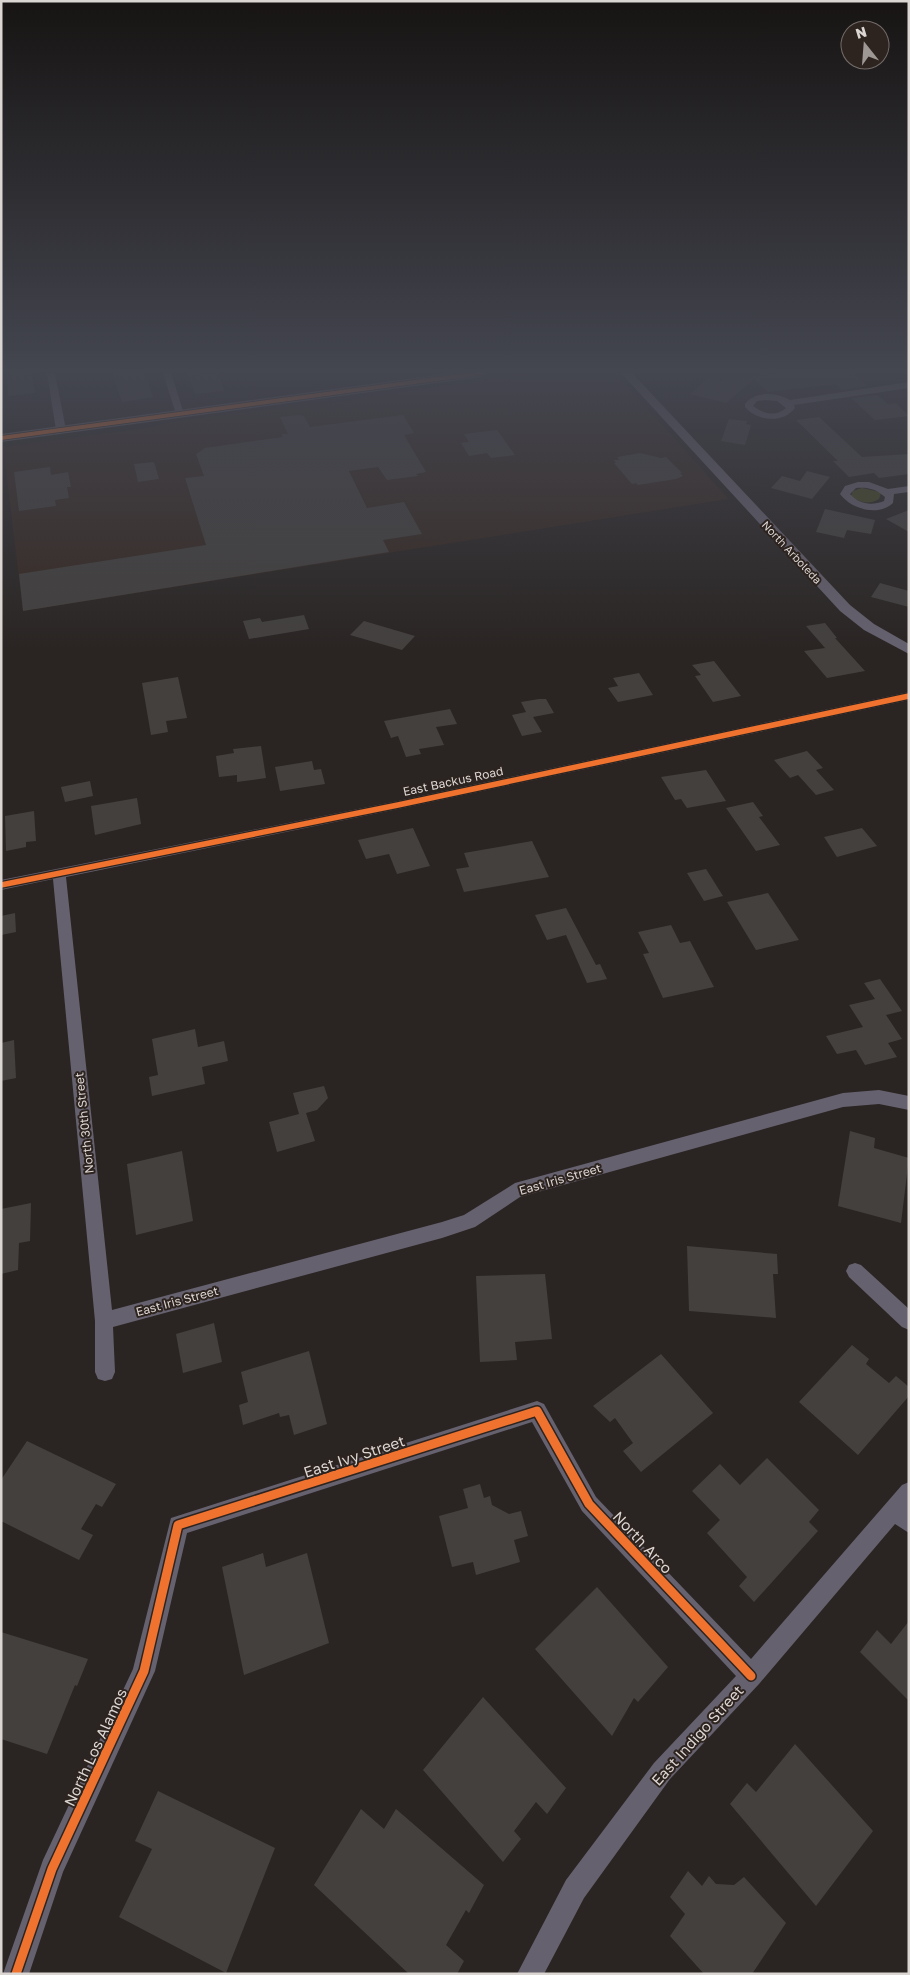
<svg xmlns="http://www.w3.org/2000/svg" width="910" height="1975" font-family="'Golos Text',sans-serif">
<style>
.built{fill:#362922}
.green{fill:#464720}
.building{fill:#43403e}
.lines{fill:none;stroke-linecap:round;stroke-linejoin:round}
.minor{fill:#66616e;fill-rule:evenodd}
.tertiary{fill:#66616e;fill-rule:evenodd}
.primary{fill:#67616e;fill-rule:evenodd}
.cycleway-far2-casing{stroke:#2d2420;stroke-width:5.5}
.cycleway-far1-casing{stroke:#2d2420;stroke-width:8}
.cycleway-casing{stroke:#2d2420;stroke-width:12}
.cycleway-far2{stroke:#ef722f;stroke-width:4}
.cycleway-far1{stroke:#ef722f;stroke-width:5.5}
.cycleway{stroke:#ef722f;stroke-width:9}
.labels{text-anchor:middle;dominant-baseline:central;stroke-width:4;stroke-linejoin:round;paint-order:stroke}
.far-street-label{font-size:11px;fill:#dcd6d3;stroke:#2d2420}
.street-label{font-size:12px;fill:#dcd6d3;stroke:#2d2420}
.near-street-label{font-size:15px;fill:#dcd6d3;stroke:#2d2420}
</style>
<rect width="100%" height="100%" fill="#2a2523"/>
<!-- built -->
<path class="built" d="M 530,373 L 615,373 L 729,499 L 23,611 L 3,447 L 147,428 L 172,422 L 309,403 L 317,405 Z"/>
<!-- green -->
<path class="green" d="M 862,488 L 880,492 L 881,493 L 879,499 C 869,505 860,503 851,496 L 853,491 Z"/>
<!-- building -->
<g class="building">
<path d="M 12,373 L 31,373 L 35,393 L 8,396 L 7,375 Z"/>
<path d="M 112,373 L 145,373 L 153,397 L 122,402 Z"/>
<path d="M 187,373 L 219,375 L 224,391 L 195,394 Z"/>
<path d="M 781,373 L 854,373 L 867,386 L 842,390 L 835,384 L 768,392 L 754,379 L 726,403 L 690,394 L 708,378 L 722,381 Z"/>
<path d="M 877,395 L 888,404 L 896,403 L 909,416 L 875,420 L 851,398 Z"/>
<path d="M 299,415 L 304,416 L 310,427 L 403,415 L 414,433 L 404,435 L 426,472 L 416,474 L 418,476 L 387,480 L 378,467 L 349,471 L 367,508 L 404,502 L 422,534 L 383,540 L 389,552 L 23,611 L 19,574 L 206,545 L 185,478 L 204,476 L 196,454 L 205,448 L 283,437 L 282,434 L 288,434 L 280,417 Z"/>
<path d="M 819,417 L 862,457 L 909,454 L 909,474 L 879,478 L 874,473 L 849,477 L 833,461 L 838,461 L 796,420 Z"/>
<path d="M 729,419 L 747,421 L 746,424 L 751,425 L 745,445 L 721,441 Z"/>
<path d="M 497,430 L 515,455 L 491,458 L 487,453 L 469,456 L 461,443 L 469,442 L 464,434 Z"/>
<path d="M 640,453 L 661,458 L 666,457 L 682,473 L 680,473 L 683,476 L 676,479 L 638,485 L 636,483 L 632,484 L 614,463 L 616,463 L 614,460 L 619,460 L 617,457 Z"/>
<path d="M 154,462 L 159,479 L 138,482 L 134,464 Z"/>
<path d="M 50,467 L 51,475 L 68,472 L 71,487 L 67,487 L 69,498 L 55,500 L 56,506 L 19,511 L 14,472 Z"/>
<path d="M 807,471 L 830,477 L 812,499 L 771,488 L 782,476 L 800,481 Z"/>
<path d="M 825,509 L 875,520 L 871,534 L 847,530 L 844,538 L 816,532 Z"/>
<path d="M 909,510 L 909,532 L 886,519 Z"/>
<path d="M 880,583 L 909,591 L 909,607 L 871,597 Z"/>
<path d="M 304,615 L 309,629 L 249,639 L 243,621 L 260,618 L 262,622 Z"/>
<path d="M 364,621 L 415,636 L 402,650 L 350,635 Z"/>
<path d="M 825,623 L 837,638 L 835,638 L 865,671 L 827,678 L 804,651 L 825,648 L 806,626 Z"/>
<path d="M 714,661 L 741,696 L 713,702 L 695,676 L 701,675 L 692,665 Z"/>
<path d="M 639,673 L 653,695 L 618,702 L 608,688 L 618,686 L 613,678 Z"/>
<path d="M 178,677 L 187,718 L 166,721 L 168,732 L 151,735 L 142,683 Z"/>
<path d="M 539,699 L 546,699 L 554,713 L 533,717 L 542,732 L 522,736 L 512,715 L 526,712 L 521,702 Z"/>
<path d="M 450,709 L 457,724 L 436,727 L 444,745 L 419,749 L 421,754 L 406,757 L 398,736 L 391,738 L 384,721 Z"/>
<path d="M 261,746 L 266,778 L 237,782 L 237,775 L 219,777 L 216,756 L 234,753 L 233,749 Z"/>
<path d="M 807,751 L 823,768 L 816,770 L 834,790 L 816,795 L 798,775 L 790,778 L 774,760 Z"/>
<path d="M 312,761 L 314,770 L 321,769 L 325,784 L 280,791 L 275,767 Z"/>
<path d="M 706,770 L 726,801 L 687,808 L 681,799 L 675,800 L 661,777 Z"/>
<path d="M 90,781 L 93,796 L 65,802 L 61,787 Z"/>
<path d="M 137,798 L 141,824 L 95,835 L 91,806 Z"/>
<path d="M 753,802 L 763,816 L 759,817 L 780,845 L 756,851 L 726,808 Z"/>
<path d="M 34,811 L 36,841 L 26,842 L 26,847 L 6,851 L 5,816 Z"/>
<path d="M 413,828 L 430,866 L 397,874 L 389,854 L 366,859 L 358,840 Z"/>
<path d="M 862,828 L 877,846 L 837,857 L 824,837 Z"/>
<path d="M 532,841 L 549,877 L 464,892 L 456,869 L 469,867 L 464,853 Z"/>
<path d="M 706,869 L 723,896 L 704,901 L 687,873 Z"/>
<path d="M 768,893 L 799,940 L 756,950 L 727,902 Z"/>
<path d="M 566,908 L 596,965 L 600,964 L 607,979 L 587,983 L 566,935 L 547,940 L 535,915 Z"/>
<path d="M 15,913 L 16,932 L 1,935 L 1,916 Z"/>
<path d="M 671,925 L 680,943 L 690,941 L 714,987 L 663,998 L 643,954 L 649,953 L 638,932 Z"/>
<path d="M 880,979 L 902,1011 L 886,1015 L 902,1039 L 888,1043 L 897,1057 L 865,1065 L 856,1050 L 837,1054 L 826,1036 L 863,1027 L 849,1005 L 875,999 L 864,983 Z"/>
<path d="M 195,1029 L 198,1047 L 224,1041 L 228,1061 L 202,1067 L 205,1084 L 152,1096 L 149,1077 L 158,1075 L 152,1039 Z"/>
<path d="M 14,1040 L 16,1078 L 1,1081 L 1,1043 Z"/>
<path d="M 324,1086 L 328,1098 L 317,1110 L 306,1113 L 315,1141 L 277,1152 L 269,1122 L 299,1114 L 293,1093 Z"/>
<path d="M 850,1131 L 875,1138 L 874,1148 L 909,1158 L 901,1223 L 838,1206 Z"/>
<path d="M 182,1151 L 193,1221 L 136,1235 L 127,1164 Z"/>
<path d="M 31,1203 L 30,1241 L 19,1243 L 18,1270 L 1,1274 L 1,1209 Z"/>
<path d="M 687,1246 L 777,1254 L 778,1274 L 773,1274 L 776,1318 L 689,1311 Z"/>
<path d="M 545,1274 L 552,1339 L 515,1342 L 517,1360 L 480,1362 L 476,1276 Z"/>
<path d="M 214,1323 L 222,1362 L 183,1373 L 176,1334 Z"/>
<path d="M 852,1345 L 869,1359 L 866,1364 L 889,1383 L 896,1376 L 909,1387 L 909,1396 L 858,1455 L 799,1402 Z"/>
<path d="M 309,1351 L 327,1424 L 294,1435 L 289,1415 L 280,1417 L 279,1413 L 243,1425 L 239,1405 L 248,1402 L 241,1372 Z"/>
<path d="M 661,1354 L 713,1413 L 641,1472 L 623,1451 L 633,1443 L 615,1418 L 610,1422 L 593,1406 Z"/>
<path d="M 27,1441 L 116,1484 L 102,1507 L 96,1504 L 81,1529 L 93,1535 L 79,1560 L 1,1521 L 1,1480 Z"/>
<path d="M 767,1458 L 819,1510 L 809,1522 L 818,1531 L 754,1602 L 739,1586 L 747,1577 L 707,1533 L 720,1520 L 692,1491 L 720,1464 L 740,1485 Z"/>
<path d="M 480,1484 L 484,1498 L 490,1496 L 492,1505 L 509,1514 L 521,1511 L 528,1536 L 514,1540 L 520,1562 L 476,1575 L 473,1562 L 452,1567 L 439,1516 L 468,1508 L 463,1489 Z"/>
<path d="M 263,1553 L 266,1567 L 307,1553 L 329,1643 L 244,1675 L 222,1567 Z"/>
<path d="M 597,1587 L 668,1667 L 638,1702 L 634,1698 L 612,1736 L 535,1649 Z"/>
<path d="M 909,1621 L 909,1701 L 860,1652 L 877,1630 L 891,1644 Z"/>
<path d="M 1,1632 L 88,1659 L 77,1686 L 75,1685 L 47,1754 L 1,1739 Z"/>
<path d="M 483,1697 L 566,1788 L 547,1814 L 536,1802 L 514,1831 L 521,1839 L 503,1862 L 423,1770 Z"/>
<path d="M 795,1744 L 873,1831 L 816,1906 L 730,1804 L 747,1783 L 756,1792 Z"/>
<path d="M 158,1791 L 275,1848 L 226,1973 L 119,1917 L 152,1849 L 135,1841 Z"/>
<path d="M 361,1809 L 384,1829 L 396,1809 L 484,1885 L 469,1913 L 466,1910 L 446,1945 L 464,1961 L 457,1974 L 409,1974 L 314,1885 Z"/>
<path d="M 688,1871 L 702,1886 L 709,1876 L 716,1884 L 734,1885 L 744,1877 L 786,1923 L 752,1974 L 704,1974 L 670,1936 L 685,1914 L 670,1897 Z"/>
</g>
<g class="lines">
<!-- minor -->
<g class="minor">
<path d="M 47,373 L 55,373 L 66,430 L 64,432 L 61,433 L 56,430 Z"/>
<path d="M 163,373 L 171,373 L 184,414 L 183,416 L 177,416 L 176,414 Z"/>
<path d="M 909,382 L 909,388 L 794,405 L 795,408 C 783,424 757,421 745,407 L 745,404 C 755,391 776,392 790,400 ZM 765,400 L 777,401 L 786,408 C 776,417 764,414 753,406 L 757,401 Z"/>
<path d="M 858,482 L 869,482 L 888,489 L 909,486 L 909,492 L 894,494 L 893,503 C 878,517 851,509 840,494 L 845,486 ZM 856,488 C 868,487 876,489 885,497 L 884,501 C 871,506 859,504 850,494 Z"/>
<path d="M 909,692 L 909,700 L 398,809 L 66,877 L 112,1310 L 442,1222 L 464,1215 L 515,1183 L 843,1093 L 879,1090 L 909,1096 L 909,1110 L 879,1104 L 843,1107 L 520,1197 L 475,1227 L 442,1238 L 113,1327 L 115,1372 L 112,1379 L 105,1381 L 98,1379 L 95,1372 L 95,1321 L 53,879 L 1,890 L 1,880 L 398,801 Z"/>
<path d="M 855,1263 L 861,1265 L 909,1309 L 909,1330 L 902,1327 L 849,1277 L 846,1271 L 849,1265 Z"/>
<path d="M 537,1401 L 544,1404 L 596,1497 L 751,1659 L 902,1485 L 909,1482 L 909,1533 L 895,1524 L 759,1684 L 670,1779 L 584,1898 L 544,1974 L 517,1974 L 566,1880 L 654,1763 L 736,1676 L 582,1511 L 532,1422 L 187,1533 L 155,1671 L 63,1872 L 29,1974 L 3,1974 L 43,1860 L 133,1669 L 171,1518 Z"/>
</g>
<!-- tertiary -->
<path class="tertiary" d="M 621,373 L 632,373 L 850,605 L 874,624 L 909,644 L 909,654 L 864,630 L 840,611 Z"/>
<!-- primary -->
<path class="primary" d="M 451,373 L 487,373 L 481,377 L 1,442 L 1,434 Z"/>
<!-- cycleway-far2 casing -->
<g class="cycleway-far2-casing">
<path id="cycleway-far2" d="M 1,438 L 481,373"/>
</g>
<!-- cycleway-far1 casing -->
<g class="cycleway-far1-casing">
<path id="cycleway-far1" d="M 1,885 L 398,805 L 909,696"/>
</g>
<!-- cycleway casing -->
<g class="cycleway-casing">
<path id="cycleway" d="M 16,1974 L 52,1869 L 144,1671 L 178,1525 L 537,1411 L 589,1504 L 751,1676"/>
</g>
<!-- cycleway-far2 -->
<use href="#cycleway-far2" class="cycleway-far2"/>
<!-- cycleway-far1 -->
<use href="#cycleway-far1" class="cycleway-far1"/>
<!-- cycleway -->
<use href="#cycleway" class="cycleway"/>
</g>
<!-- sky -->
<linearGradient id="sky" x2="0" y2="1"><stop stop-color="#171413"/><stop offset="0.57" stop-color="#444650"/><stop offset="1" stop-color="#444650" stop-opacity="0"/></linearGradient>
<rect width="910" height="650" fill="url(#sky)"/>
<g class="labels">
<!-- far-street labels -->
<g class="far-street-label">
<text transform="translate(792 552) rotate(47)">North Arboleda</text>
</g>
<!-- street labels -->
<g class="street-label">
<text transform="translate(453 781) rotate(-12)">East Backus Road</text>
<text transform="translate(84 1123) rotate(-96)">North 30th Street</text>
<text transform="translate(560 1179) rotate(-16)">East Iris Street</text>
<text transform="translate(177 1301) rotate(-15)">East Iris Street</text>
</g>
<!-- near-street labels -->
<g class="near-street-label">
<text transform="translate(354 1456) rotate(-18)">East Ivy Street</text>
<text transform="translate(643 1542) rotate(47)">North Arco</text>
<text transform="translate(697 1735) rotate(-48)">East Indigo Street</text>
<text transform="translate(95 1747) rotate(-65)">North Los Alamos</text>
</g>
</g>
<!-- border -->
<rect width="910" height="1975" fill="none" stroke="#dcd6d3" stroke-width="5"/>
<!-- north arrow -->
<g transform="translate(865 45) rotate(343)"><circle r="24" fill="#2d2420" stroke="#736b68"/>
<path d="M0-4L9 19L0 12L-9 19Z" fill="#9e9895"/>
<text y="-8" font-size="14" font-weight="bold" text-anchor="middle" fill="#dcd6d3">N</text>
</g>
</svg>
